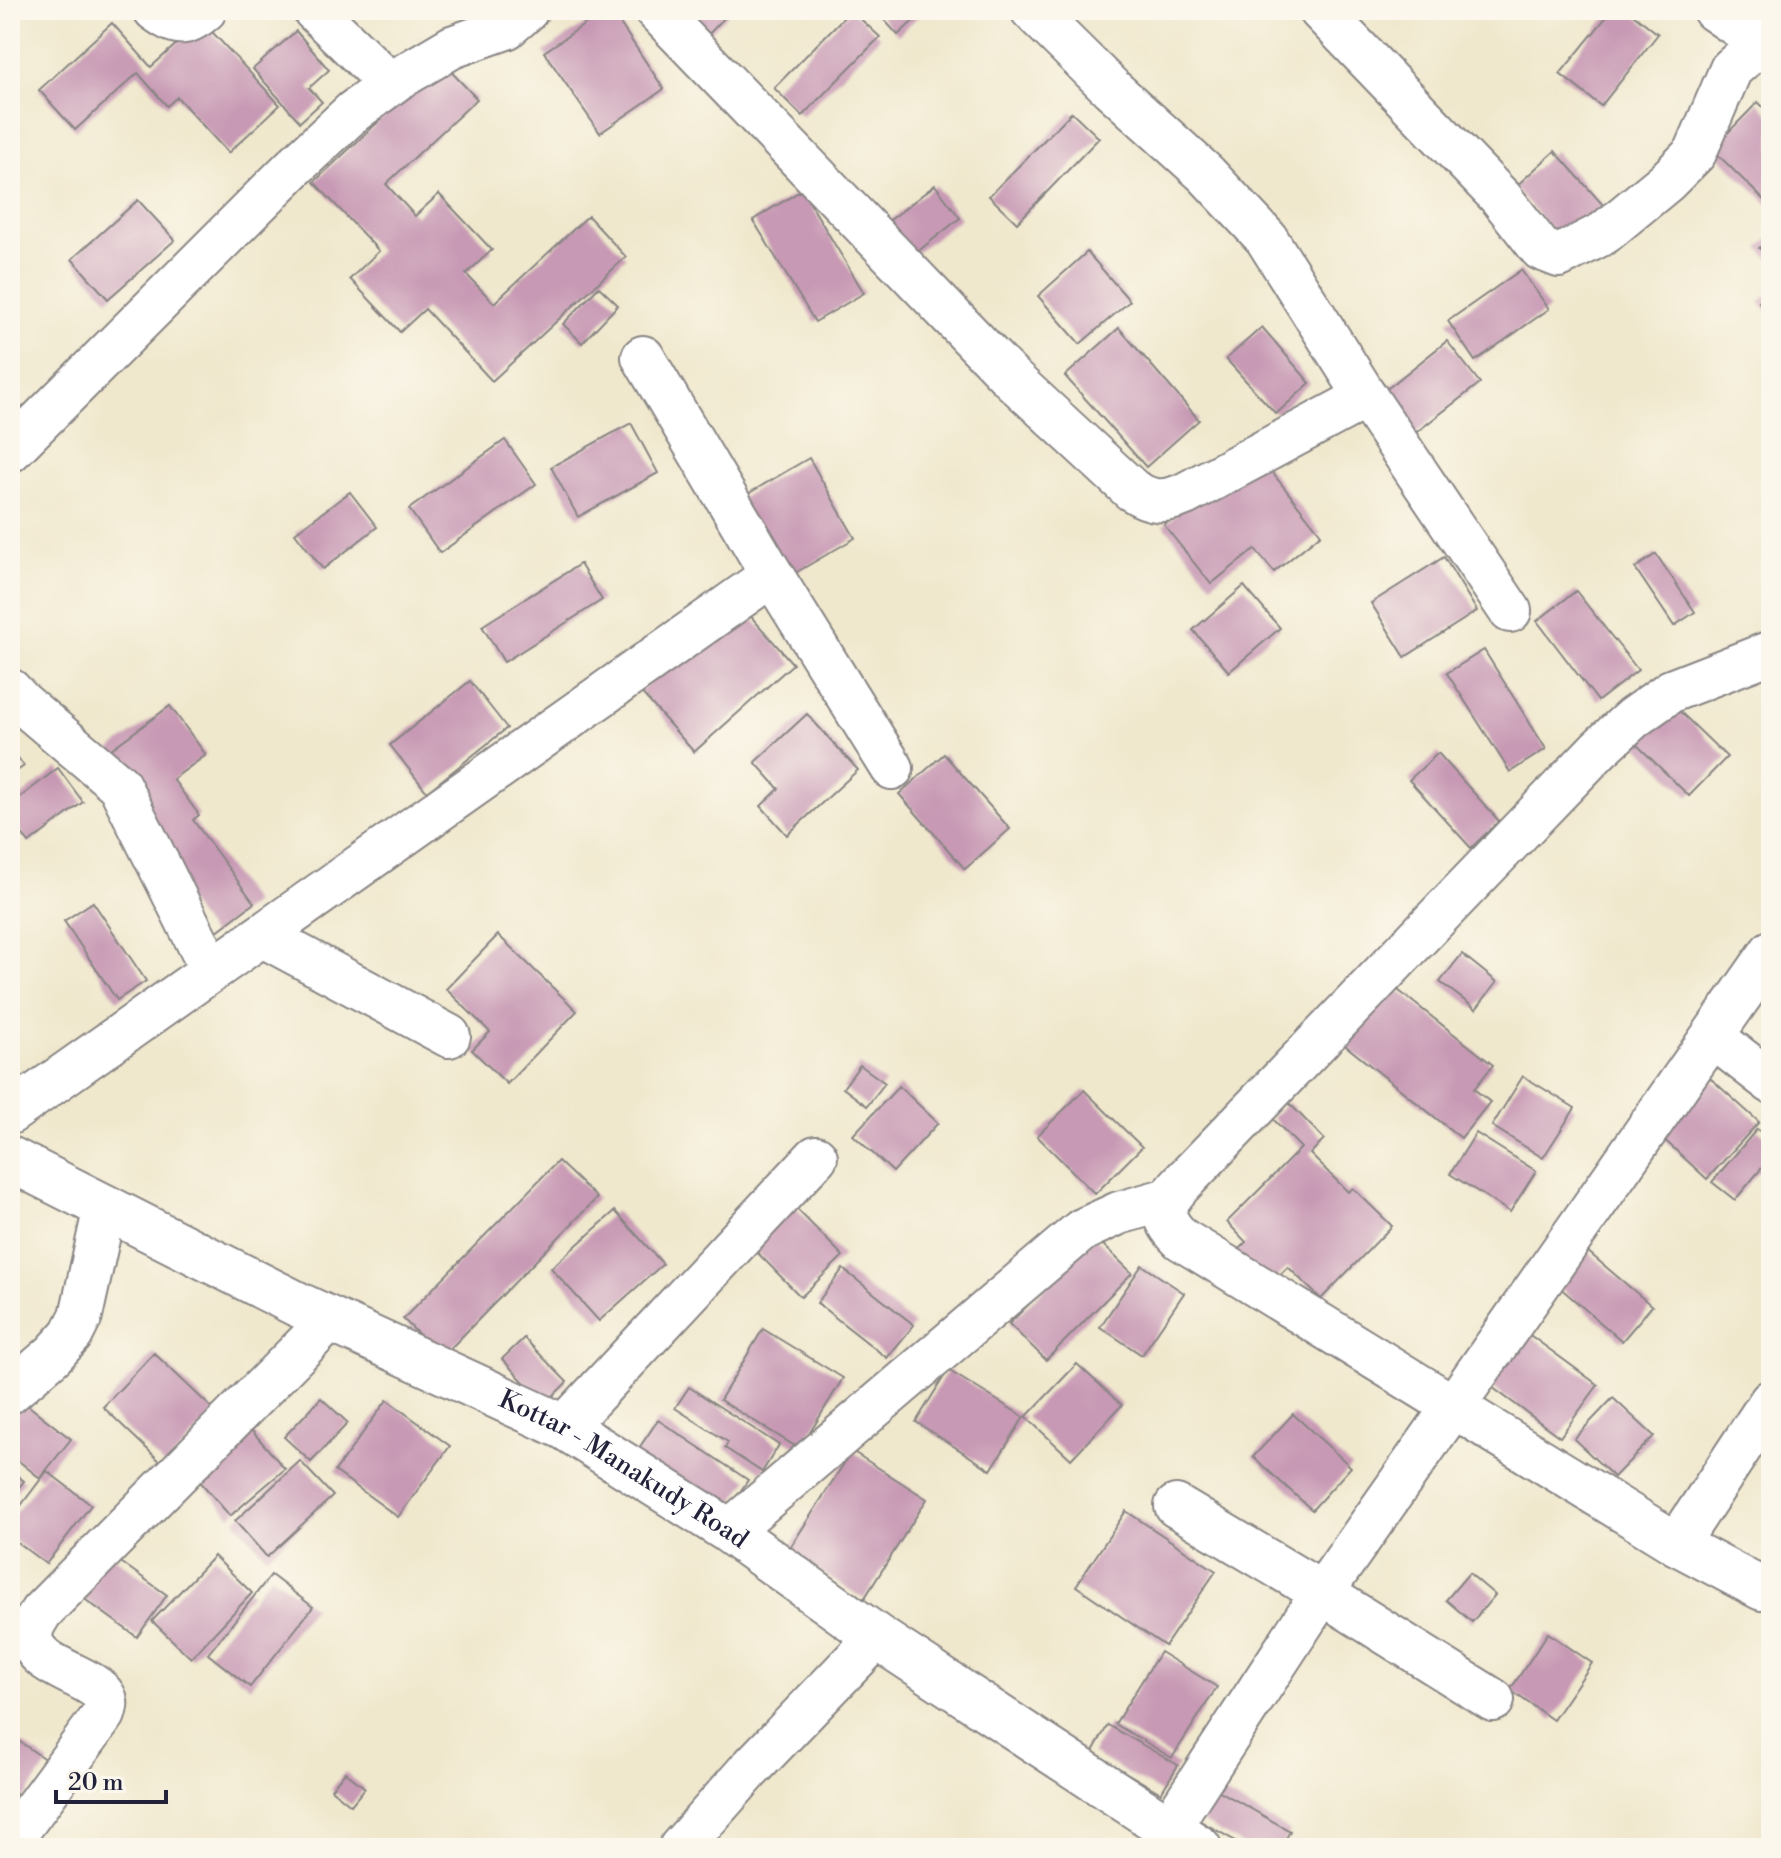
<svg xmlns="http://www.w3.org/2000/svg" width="1781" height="1858" font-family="'Libre Bodoni',serif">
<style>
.building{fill:#c799b4}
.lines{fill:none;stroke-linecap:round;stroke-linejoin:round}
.minor-casing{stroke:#898584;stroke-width:46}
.major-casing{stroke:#898584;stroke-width:48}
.minor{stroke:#fff;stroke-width:42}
.major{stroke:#fff;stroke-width:44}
.labels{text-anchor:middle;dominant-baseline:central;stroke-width:6;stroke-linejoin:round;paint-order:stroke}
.street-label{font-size:26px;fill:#22223b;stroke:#fbf7ec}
</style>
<rect width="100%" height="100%" fill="#fbf7ec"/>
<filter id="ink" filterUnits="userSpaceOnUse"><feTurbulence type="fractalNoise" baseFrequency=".0125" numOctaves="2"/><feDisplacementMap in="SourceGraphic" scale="16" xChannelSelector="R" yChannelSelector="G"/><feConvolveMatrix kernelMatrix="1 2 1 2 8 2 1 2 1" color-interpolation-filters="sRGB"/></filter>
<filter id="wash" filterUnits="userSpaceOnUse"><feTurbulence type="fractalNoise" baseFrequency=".006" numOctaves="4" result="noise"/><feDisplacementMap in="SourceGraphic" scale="32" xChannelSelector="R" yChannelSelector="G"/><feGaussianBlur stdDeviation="1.8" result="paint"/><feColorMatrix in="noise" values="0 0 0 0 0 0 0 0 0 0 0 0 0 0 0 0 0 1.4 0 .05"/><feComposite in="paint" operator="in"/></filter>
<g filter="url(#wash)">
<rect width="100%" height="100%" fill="#f0e8cd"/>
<g id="blocks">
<!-- building -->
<g class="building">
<path d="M 606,10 L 611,10 L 664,89 L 600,133 L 544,52 Z"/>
<path d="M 670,10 L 732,10 L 702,41 Z"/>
<path d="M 851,10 L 880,37 L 802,116 L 774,88 Z"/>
<path d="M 875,10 L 925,10 L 898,35 Z"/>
<path d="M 1612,10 L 1628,10 L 1658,34 L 1601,106 L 1560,74 Z"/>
<path d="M 202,21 L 280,105 L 228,153 L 177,97 L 167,106 L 138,73 L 75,130 L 39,90 L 112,23 L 151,67 Z"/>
<path d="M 296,31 L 329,70 L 309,88 L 322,102 L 300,122 L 253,69 Z"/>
<path d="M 442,62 L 477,99 L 386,184 L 415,216 L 439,194 L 492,250 L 466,274 L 494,303 L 588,216 L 626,257 L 492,381 L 425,309 L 400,332 L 350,279 L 379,251 L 314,182 Z"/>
<path d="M 1758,102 L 1771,115 L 1771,207 L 1712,149 Z"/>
<path d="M 1072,112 L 1099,138 L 1017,223 L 989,196 Z"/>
<path d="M 1555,151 L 1603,205 L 1562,242 L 1514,188 Z"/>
<path d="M 935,185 L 960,218 L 902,264 L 876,231 Z"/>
<path d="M 802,190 L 864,293 L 815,322 L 753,220 Z"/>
<path d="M 138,200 L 175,240 L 108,299 L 72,259 Z"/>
<path d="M 1771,237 L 1771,261 L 1759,248 Z"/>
<path d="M 1087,252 L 1130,301 L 1080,344 L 1038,296 Z"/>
<path d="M 1521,270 L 1549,309 L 1475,361 L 1448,321 Z"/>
<path d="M 599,287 L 618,305 L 582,343 L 563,324 Z"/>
<path d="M 1771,291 L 1771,315 L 1759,302 Z"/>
<path d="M 1262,327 L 1310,383 L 1276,414 L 1226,359 Z"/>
<path d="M 1119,328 L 1199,420 L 1146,467 L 1065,376 Z"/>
<path d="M 1447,341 L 1480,383 L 1410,437 L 1378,396 Z"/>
<path d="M 631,423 L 658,473 L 578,517 L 551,467 Z"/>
<path d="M 505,440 L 536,484 L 440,553 L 409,509 Z"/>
<path d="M 1260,457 L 1321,534 L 1274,572 L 1255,549 L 1211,584 L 1164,525 L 1214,484 Z"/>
<path d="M 809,458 L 855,538 L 773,586 L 727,506 Z"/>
<path d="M 350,492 L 377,527 L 323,569 L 295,533 Z"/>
<path d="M 1656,554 L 1695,612 L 1674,626 L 1635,568 Z"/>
<path d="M 1444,557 L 1477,611 L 1405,657 L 1371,603 Z"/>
<path d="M 580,564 L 602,600 L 504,662 L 482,626 Z"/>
<path d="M 1244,586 L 1280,628 L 1229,672 L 1193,630 Z"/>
<path d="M 1576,591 L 1638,670 L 1598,701 L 1537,621 Z"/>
<path d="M 739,603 L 793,664 L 694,752 L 640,691 Z"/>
<path d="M 1484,650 L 1546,749 L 1510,772 L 1447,673 Z"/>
<path d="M 470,681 L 507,728 L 427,792 L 390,745 Z"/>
<path d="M 1669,701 L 1727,757 L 1689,796 L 1632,740 Z"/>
<path d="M 170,706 L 206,755 L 173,779 L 199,815 L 193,820 L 254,903 L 212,935 L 88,766 Z"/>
<path d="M 807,714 L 858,770 L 787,835 L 761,806 L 779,789 L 755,762 Z"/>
<path d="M 10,747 L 24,766 L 10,776 Z"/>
<path d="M 1438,753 L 1499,821 L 1471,848 L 1409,780 Z"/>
<path d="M 944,754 L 1010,829 L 965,869 L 899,794 Z"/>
<path d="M 58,768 L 83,802 L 29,843 L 10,817 L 10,805 Z"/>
<path d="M 93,902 L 146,981 L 117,1000 L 64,921 Z"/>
<path d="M 498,935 L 577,1011 L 507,1084 L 472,1050 L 490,1032 L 446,989 Z"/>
<path d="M 1462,954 L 1497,982 L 1476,1009 L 1440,982 Z"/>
<path d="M 1384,979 L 1493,1065 L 1474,1089 L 1490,1102 L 1461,1138 L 1336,1038 Z"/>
<path d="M 860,1065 L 885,1083 L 867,1106 L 843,1088 Z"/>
<path d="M 1523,1076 L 1575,1108 L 1543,1158 L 1492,1126 Z"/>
<path d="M 1709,1077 L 1759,1122 L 1707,1179 L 1657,1133 Z"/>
<path d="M 899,1086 L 938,1123 L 893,1172 L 853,1135 Z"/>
<path d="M 1084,1090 L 1142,1147 L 1095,1194 L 1037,1136 Z"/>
<path d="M 1288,1102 L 1324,1139 L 1310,1154 L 1348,1192 L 1353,1188 L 1392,1226 L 1321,1299 L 1288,1267 L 1268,1286 L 1235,1253 L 1246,1242 L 1227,1222 L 1301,1148 L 1272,1118 Z"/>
<path d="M 1757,1129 L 1771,1140 L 1771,1157 L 1735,1200 L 1712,1182 Z"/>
<path d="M 1476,1133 L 1536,1171 L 1510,1212 L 1450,1174 Z"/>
<path d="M 558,1161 L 597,1198 L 442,1357 L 403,1319 Z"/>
<path d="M 784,1196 L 843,1256 L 801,1297 L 742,1237 Z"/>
<path d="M 615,1211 L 663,1264 L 599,1321 L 551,1268 Z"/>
<path d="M 1095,1237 L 1132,1273 L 1046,1360 L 1009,1324 Z"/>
<path d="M 1580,1245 L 1652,1306 L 1622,1341 L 1551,1280 Z"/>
<path d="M 1142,1265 L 1184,1293 L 1142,1355 L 1100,1327 Z"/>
<path d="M 843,1269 L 914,1325 L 887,1358 L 817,1303 Z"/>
<path d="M 763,1329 L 843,1378 L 800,1449 L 720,1400 Z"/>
<path d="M 1523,1330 L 1598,1385 L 1560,1437 L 1485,1382 Z"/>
<path d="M 524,1338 L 567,1382 L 545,1404 L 502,1359 Z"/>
<path d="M 154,1353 L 216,1412 L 165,1466 L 103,1407 Z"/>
<path d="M 1077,1364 L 1122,1405 L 1071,1459 L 1026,1417 Z"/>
<path d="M 948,1370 L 1024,1417 L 991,1470 L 916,1422 Z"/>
<path d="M 689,1387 L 779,1445 L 762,1472 L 725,1448 L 728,1442 L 675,1408 Z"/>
<path d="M 16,1396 L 71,1439 L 40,1478 L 10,1454 L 10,1403 Z"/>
<path d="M 321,1398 L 348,1423 L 311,1462 L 284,1437 Z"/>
<path d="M 1613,1398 L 1654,1436 L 1614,1477 L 1574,1439 Z"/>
<path d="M 387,1400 L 450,1446 L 398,1517 L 335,1471 Z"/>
<path d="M 1293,1414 L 1351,1467 L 1312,1510 L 1253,1457 Z"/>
<path d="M 658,1420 L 748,1480 L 723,1517 L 633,1457 Z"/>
<path d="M 246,1424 L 285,1469 L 230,1516 L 191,1471 Z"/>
<path d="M 852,1451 L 927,1499 L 864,1599 L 788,1551 Z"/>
<path d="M 300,1461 L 333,1496 L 267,1557 L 235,1521 Z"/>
<path d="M 10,1470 L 24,1481 L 10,1499 Z"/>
<path d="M 47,1471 L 91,1505 L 46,1564 L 10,1537 L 10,1520 Z"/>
<path d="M 1126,1511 L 1216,1571 L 1165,1646 L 1076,1586 Z"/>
<path d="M 104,1550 L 167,1595 L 137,1637 L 75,1592 Z"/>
<path d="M 214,1556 L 252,1593 L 191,1658 L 152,1621 Z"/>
<path d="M 1469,1573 L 1495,1595 L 1472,1622 L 1446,1600 Z"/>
<path d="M 271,1575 L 313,1607 L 250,1687 L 208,1654 Z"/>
<path d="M 1548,1633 L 1592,1663 L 1553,1720 L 1510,1690 Z"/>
<path d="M 1160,1652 L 1217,1687 L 1172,1758 L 1115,1724 Z"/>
<path d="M 1108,1725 L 1178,1765 L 1161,1793 L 1092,1753 Z"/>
<path d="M 10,1735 L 49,1762 L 24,1799 L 10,1789 Z"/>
<path d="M 345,1772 L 365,1788 L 351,1805 L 331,1789 Z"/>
<path d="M 1207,1784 L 1290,1831 L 1281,1848 L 1248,1848 L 1190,1815 Z"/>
</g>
</g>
</g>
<g filter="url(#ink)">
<use href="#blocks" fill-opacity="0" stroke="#898584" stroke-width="2"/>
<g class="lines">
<!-- minor casing -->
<g class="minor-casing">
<g id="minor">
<path d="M 155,10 C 176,25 185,28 205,10"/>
<path d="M 314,10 L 390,84"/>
<path d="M 656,10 L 1010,377 L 1132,490 C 1152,503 1164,503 1185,494 L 1366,397"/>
<path d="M 1032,10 L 1111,88 L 1206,174 L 1266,238 L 1366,397 L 1510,611"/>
<path d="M 1320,10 L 1501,198 L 1541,249 L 1559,256 L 1604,233 L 1667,181 L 1695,153 L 1731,69 L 1754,49 L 1764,44 L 1771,47"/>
<path d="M 1714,10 L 1764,44"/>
<path d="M 643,357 L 772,575 L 892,768"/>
<path d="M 10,451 L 293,168 L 353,112 L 396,80 L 452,47 L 506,28 L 527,10"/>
<path d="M 10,690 L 21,702 L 119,785 L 211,969"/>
<path d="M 263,936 L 449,1036"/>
<path d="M 1713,1037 L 1771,1082"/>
<path d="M 10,1113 L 772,575"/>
<path d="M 10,1392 L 53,1355 L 72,1334 L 81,1316 L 105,1207"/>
<path d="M 564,1427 L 816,1157"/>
<path d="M 1176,1506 L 1322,1593 L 1493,1700"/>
<path d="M 729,1531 L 1082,1230 L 1119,1213 L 1168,1199"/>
<path d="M 1677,1544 L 1771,1401"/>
<path d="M 1762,1589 L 1677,1544 L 1181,1239 C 1158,1216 1162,1205 1182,1183 L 1599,749 L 1633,718 L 1671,691 L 1771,652"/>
<path d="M 1168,1829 L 1322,1593 L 1453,1407 L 1771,952"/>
<path d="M 10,1842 L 104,1714 C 106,1708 108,1702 104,1696 C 90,1673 24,1666 32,1630 C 33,1624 38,1618 41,1612 L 331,1319"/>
<path d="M 680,1848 L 748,1771 L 877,1637"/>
</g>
</g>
<!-- major casing -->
<g class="major-casing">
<g id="major">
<path id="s1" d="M 10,1159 L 297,1304 L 564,1427 L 729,1531 L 877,1637 L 1199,1848"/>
</g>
</g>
<!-- minor -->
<use href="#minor" class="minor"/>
<!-- major -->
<use href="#major" class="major"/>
</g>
</g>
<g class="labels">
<!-- street labels -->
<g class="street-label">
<text stroke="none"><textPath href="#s1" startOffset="688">Kottar - Manakudy Road</textPath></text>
</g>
</g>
<!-- margin -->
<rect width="1781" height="1858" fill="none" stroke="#fbf7ec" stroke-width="40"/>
<!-- scale -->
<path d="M56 1790v12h110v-12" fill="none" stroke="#22223b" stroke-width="4"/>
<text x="68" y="1790" font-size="24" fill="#22223b" stroke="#fbf7ec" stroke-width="6" paint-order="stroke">20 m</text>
</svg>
